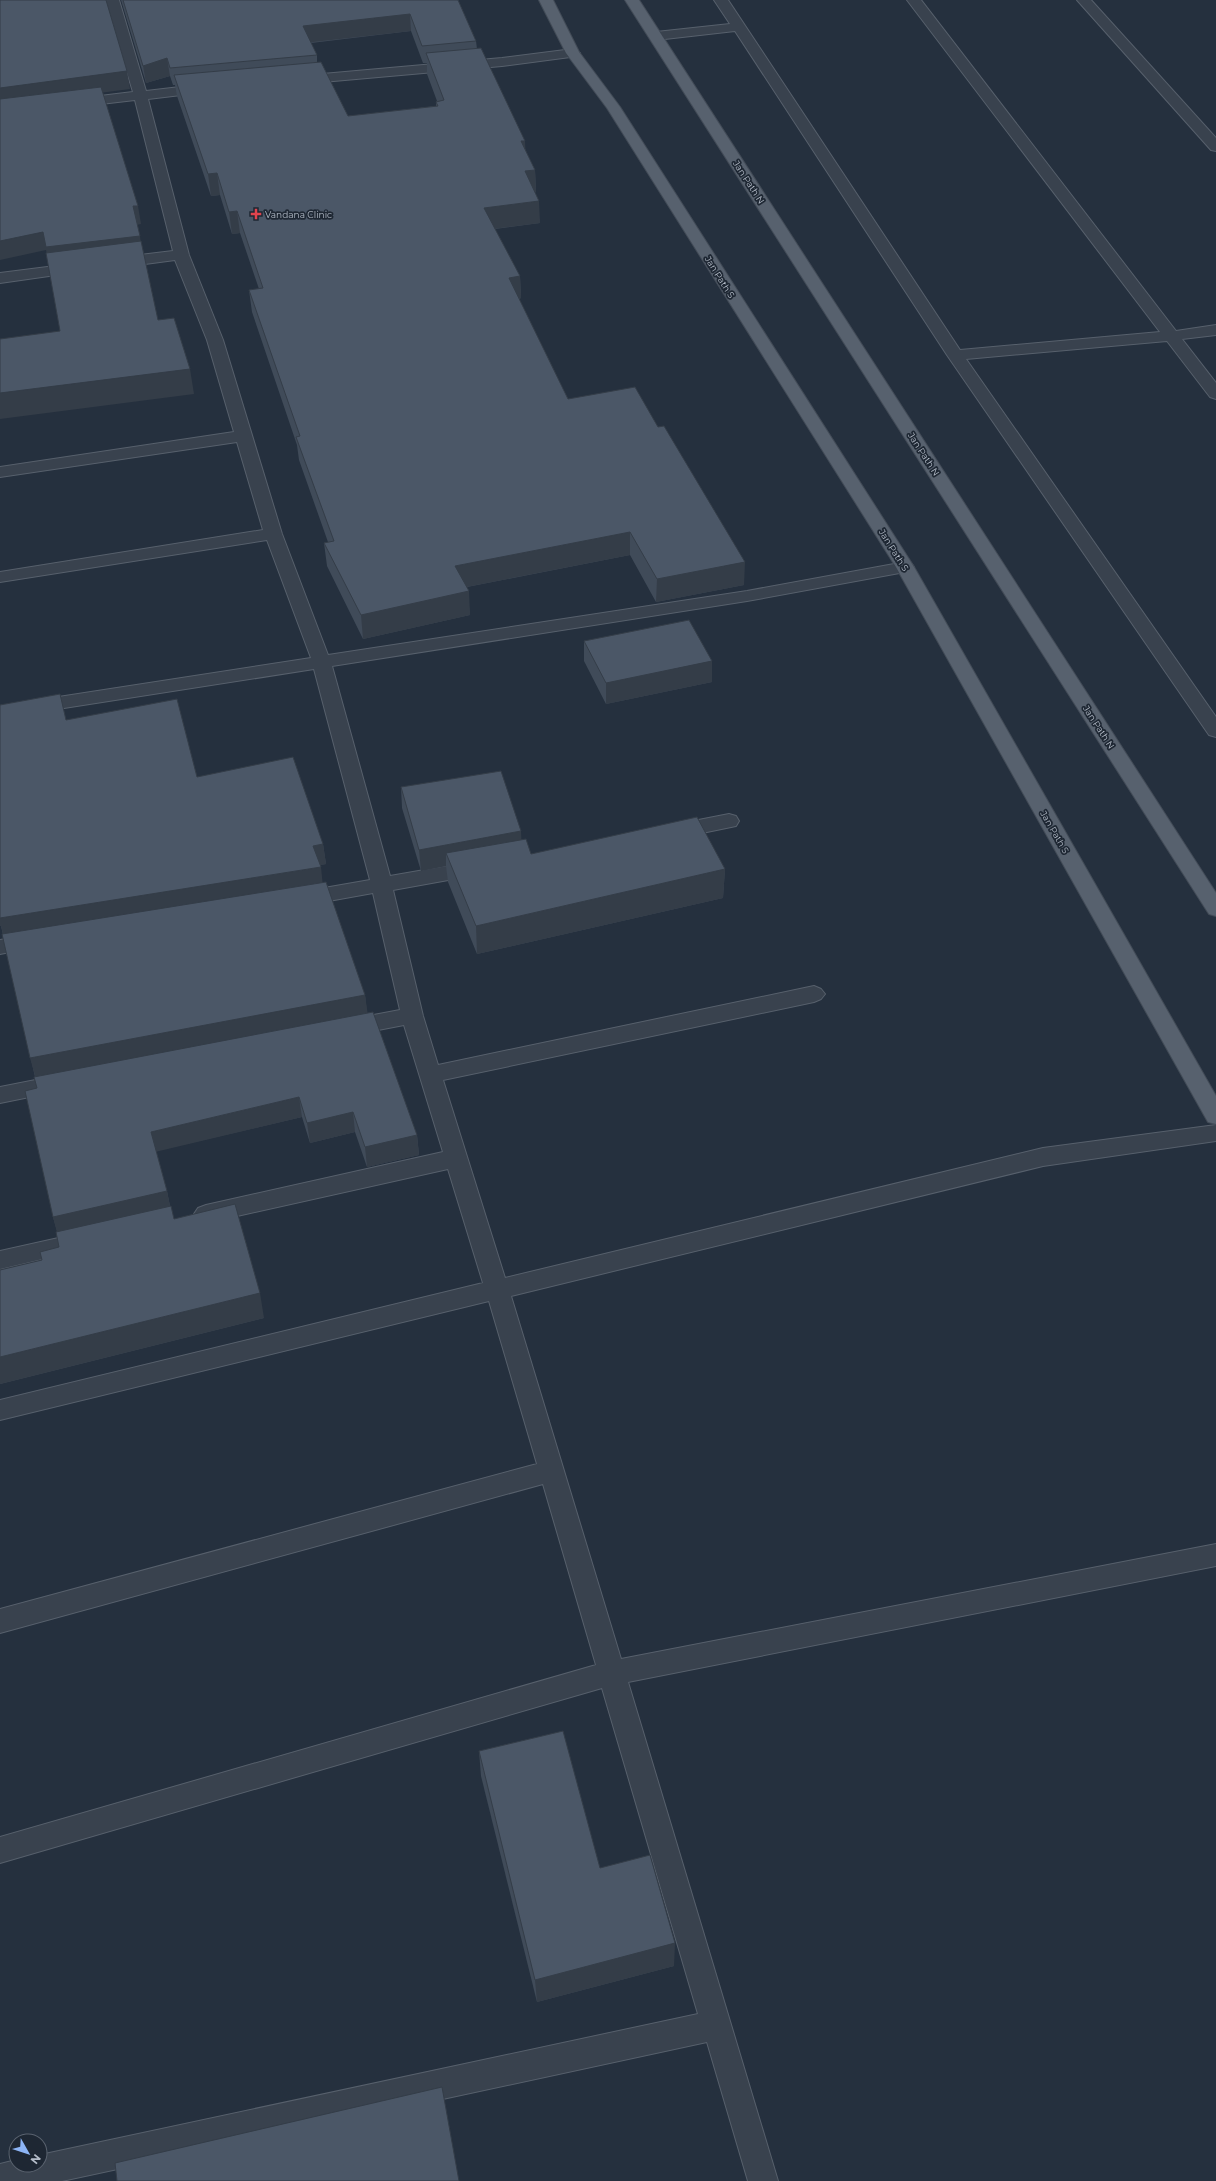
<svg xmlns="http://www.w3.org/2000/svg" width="1216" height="2181" font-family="Montserrat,sans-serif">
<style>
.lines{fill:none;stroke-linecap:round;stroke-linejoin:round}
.minor-casing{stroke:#57606c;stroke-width:2}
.major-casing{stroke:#424b57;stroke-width:2}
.minor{fill:#39424e;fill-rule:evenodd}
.major{fill:#57616e;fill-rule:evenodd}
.wall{fill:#404b59;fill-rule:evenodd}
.shaded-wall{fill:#343d48}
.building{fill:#4b5767;stroke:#343d48}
.health-dot{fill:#e0444e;stroke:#1e2733;stroke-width:1.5}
.labels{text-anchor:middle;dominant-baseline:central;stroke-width:3.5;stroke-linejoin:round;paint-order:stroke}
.far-street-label{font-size:9px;fill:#b5bdc9;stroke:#1e2733}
.far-poi-label{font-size:9px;fill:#b5bdc9;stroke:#1e2733;text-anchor:start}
</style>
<rect width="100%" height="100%" fill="#25303e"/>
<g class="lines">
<!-- minor casing -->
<g class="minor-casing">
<g id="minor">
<path d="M 105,0 L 119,0 L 146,91 L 206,84 L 213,88 L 206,92 L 148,99 L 189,255 L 223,340 L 282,534 L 328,655 L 747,591 L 905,562 L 911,563 L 914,567 L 911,571 L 905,572 L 747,601 L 332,666 L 390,876 L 476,861 L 483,863 L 486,868 L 483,873 L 476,875 L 393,890 L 423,1016 L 438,1065 L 814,986 L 821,989 L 825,994 L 821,999 L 814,1002 L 443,1080 L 505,1278 L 1043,1148 L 1216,1125 L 1216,1141 L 1043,1166 L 511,1296 L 621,1659 L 1216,1544 L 1216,1566 L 628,1682 L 778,2181 L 748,2181 L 707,2042 L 62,2181 L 0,2181 L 0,2164 L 16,2160 L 16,2165 L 40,2165 L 40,2155 L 698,2014 L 602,1688 L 0,1863 L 0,1837 L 596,1665 L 543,1484 L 0,1633 L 0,1609 L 537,1464 L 489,1301 L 0,1420 L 0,1400 L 483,1283 L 448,1169 L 206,1223 L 198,1220 L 194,1214 L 198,1208 L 206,1205 L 443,1152 L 404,1025 L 347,1036 L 339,1034 L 336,1028 L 339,1022 L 347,1020 L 400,1010 L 373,893 L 301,906 L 294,904 L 291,899 L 294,894 L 301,892 L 370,880 L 314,669 L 0,718 L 0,706 L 311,658 L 267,540 L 0,582 L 0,572 L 263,530 L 237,442 L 0,477 L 0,467 L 234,432 L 207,340 L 175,260 L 115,268 L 110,266 L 107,263 L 110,260 L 115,258 L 173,251 L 135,100 L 75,107 L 68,103 L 75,99 L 133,92 Z"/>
<path d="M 714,0 L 728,0 L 960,350 L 1160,332 L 907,0 L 921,0 L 1176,331 L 1216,325 L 1216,335 L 1182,339 L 1216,383 L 1216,399 L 1210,397 L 1167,341 L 966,359 L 1216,717 L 1216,737 L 1209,735 L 947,355 L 735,31 L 656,40 L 649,36 L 656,32 L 730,24 Z"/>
<path d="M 1077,0 L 1091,0 L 1216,138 L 1216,151 L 1211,150 Z"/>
<path d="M 573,49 L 580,53 L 578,56 L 502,66 L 300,84 L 293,80 L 300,76 L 502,58 Z"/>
<path d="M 79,263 L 84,265 L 87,268 L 84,271 L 0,283 L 0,273 Z"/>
<path d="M 729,814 L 736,816 L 739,821 L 736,826 L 673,839 L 666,837 L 663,832 L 666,827 L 673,825 Z"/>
<path d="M 34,934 L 41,936 L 44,941 L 41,946 L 0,954 L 0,940 Z"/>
<path d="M 66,1074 L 74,1076 L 77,1082 L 74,1088 L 0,1103 L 0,1087 Z"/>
<path d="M 81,1233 L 89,1236 L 93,1242 L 89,1248 L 0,1269 L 0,1251 Z"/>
</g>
</g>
<!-- major casing -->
<g class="major-casing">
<g id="major">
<path d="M 539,0 L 553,0 L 579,52 L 620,107 L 914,567 L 1216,1096 L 1216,1124 L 1208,1122 L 896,567 L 607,108 L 566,53 Z"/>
<path d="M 625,0 L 639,0 L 1216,893 L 1216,916 L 1209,914 Z"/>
</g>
</g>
<!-- minor -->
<use href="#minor" class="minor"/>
<!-- major -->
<use href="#major" class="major"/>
</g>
<!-- wall -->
<g class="wall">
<path d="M 121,0 L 458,0 L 476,41 L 477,49 L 535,170 L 536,192 L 535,192 L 540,223 L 495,229 L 520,276 L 521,298 L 519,299 L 568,399 L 744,585 L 656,602 L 630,555 L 467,587 L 470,615 L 363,639 L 327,566 L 324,543 L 328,542 L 299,460 L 297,445 L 252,312 L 249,290 L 259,289 L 240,233 L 232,234 L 220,195 L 211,196 L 177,96 L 175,85 L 173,85 L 170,76 L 146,83 ZM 411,31 L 423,63 L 427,63 L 427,74 L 437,101 L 436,102 L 436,106 L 348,116 L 317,62 L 317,55 L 311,43 Z"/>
<path d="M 584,641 L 712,682 L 606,704 L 584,661 Z"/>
<path d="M 66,720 L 197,777 L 323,844 L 326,864 L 320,865 L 322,883 L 365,995 L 367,1013 L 417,1135 L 419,1155 L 367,1167 L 355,1132 L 310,1143 L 302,1117 L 156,1151 L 167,1191 L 170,1206 L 174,1219 L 264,1318 L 0,1384 L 0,1270 L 42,1260 L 59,1247 L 57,1231 L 53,1217 L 35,1077 L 1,926 Z"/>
<path d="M 401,787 L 521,831 L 521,839 L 531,854 L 725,869 L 723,898 L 477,954 L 448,882 L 446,866 L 421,871 L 402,808 Z"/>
<path d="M 479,1751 L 600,1868 L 674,1966 L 537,2002 L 481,1776 Z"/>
</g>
<!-- shaded-wall -->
<g class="shaded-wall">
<path d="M 410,14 L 411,31 L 304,43 L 303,26 Z"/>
<path d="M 167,58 L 170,76 L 146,83 L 143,66 Z"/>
<path d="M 127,71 L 130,89 L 0,106 L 0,88 Z"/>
<path d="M 521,141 L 525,141 L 526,162 Z"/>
<path d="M 535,170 L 536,192 L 525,193 L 525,171 Z"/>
<path d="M 217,173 L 220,195 L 211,196 L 208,174 Z"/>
<path d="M 539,201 L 540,223 L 485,230 L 484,208 Z"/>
<path d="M 133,206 L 138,206 L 141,224 L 136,225 Z"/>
<path d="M 237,211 L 240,233 L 232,234 L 229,212 Z"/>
<path d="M 43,232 L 140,236 L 142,254 L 49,266 L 46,250 L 0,260 L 0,241 Z"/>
<path d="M 520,276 L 521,298 L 509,300 L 509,278 Z"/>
<path d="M 190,369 L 194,394 L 0,419 L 0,393 Z"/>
<path d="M 630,532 L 630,555 L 456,589 L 455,566 Z"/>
<path d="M 745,562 L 744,585 L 656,602 L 657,579 Z"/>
<path d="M 469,591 L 470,615 L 363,639 L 361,615 Z"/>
<path d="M 712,661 L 712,682 L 606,704 L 606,683 Z"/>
<path d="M 521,831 L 522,852 L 446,853 L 446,866 L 421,871 L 419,850 Z"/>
<path d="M 323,844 L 326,864 L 316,866 L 313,846 Z"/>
<path d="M 321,867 L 323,887 L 4,938 L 1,926 L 0,926 L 0,918 Z"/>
<path d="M 725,869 L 723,898 L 477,954 L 476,926 Z"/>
<path d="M 365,995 L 368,1016 L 36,1079 L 30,1058 Z"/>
<path d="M 299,1097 L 302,1117 L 155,1152 L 151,1132 Z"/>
<path d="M 353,1112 L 355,1132 L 310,1143 L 307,1123 Z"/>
<path d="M 417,1135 L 419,1155 L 367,1167 L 365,1147 Z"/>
<path d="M 167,1191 L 171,1211 L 58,1236 L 53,1217 Z"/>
<path d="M 260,1293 L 264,1318 L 0,1384 L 0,1357 Z"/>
<path d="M 675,1943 L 674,1966 L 537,2002 L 535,1980 Z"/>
</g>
<!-- building -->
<g class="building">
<path d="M 0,0 L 106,0 L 127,71 L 0,88 Z"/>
<path d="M 123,0 L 458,0 L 476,41 L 422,46 L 410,14 L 303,26 L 317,55 L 170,68 L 167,58 L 143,66 Z"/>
<path d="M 481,48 L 525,141 L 521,141 L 535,170 L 525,171 L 539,201 L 484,208 L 520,276 L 509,278 L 568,399 L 635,387 L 658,427 L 664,426 L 745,562 L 657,579 L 630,532 L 455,566 L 469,591 L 361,615 L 324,543 L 334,541 L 296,437 L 300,436 L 249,290 L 263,288 L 237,211 L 229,212 L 217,173 L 208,174 L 174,75 L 321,62 L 348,116 L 438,106 L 436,102 L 444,100 L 426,53 Z"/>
<path d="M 101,87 L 138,206 L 133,206 L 140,236 L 46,247 L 43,232 L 0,241 L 0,99 Z"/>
<path d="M 141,241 L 158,320 L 174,318 L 190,369 L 0,393 L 0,339 L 60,331 L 46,253 Z"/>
<path d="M 689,620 L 712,661 L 606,683 L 584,641 Z"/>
<path d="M 60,694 L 66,720 L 177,699 L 197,777 L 293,757 L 323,844 L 313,846 L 321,867 L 0,918 L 0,705 Z"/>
<path d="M 501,771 L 521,831 L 419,850 L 401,787 Z"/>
<path d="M 697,817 L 725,869 L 476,926 L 446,853 L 526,839 L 531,854 Z"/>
<path d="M 326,882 L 365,995 L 30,1058 L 2,934 Z"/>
<path d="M 373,1012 L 417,1135 L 365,1147 L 353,1112 L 307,1123 L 299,1097 L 151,1132 L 167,1191 L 53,1217 L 25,1091 L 37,1088 L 34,1077 Z"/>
<path d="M 235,1204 L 260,1293 L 0,1357 L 0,1270 L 42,1260 L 40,1252 L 59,1247 L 56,1232 L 171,1206 L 174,1219 Z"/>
<path d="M 563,1731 L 600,1868 L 650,1855 L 675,1943 L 535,1980 L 479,1751 Z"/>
<path d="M 442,2087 L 459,2181 L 117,2181 L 115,2163 Z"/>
</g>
<!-- markers -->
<path class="health-dot" d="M254 208h4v4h4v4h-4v4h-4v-4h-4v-4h4z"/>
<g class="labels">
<!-- far-street labels -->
<g class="far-street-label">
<text transform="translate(749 182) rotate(57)">Jan Path N</text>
<text transform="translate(720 277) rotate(58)">Jan Path S</text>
<text transform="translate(924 454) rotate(57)">Jan Path N</text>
<text transform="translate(894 550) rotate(58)">Jan Path S</text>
<text transform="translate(1099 727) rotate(57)">Jan Path N</text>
<text transform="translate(1055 832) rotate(60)">Jan Path S</text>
</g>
<!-- far-poi labels -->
<g class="far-poi-label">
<text x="265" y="214">Vandana Clinic</text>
</g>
</g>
<!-- north arrow -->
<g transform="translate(28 2153) rotate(129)"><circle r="19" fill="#1e2733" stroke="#5a636f"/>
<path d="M0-3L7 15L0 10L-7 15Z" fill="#8db5f6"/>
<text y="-6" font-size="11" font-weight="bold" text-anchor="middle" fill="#b5bdc9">N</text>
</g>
</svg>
